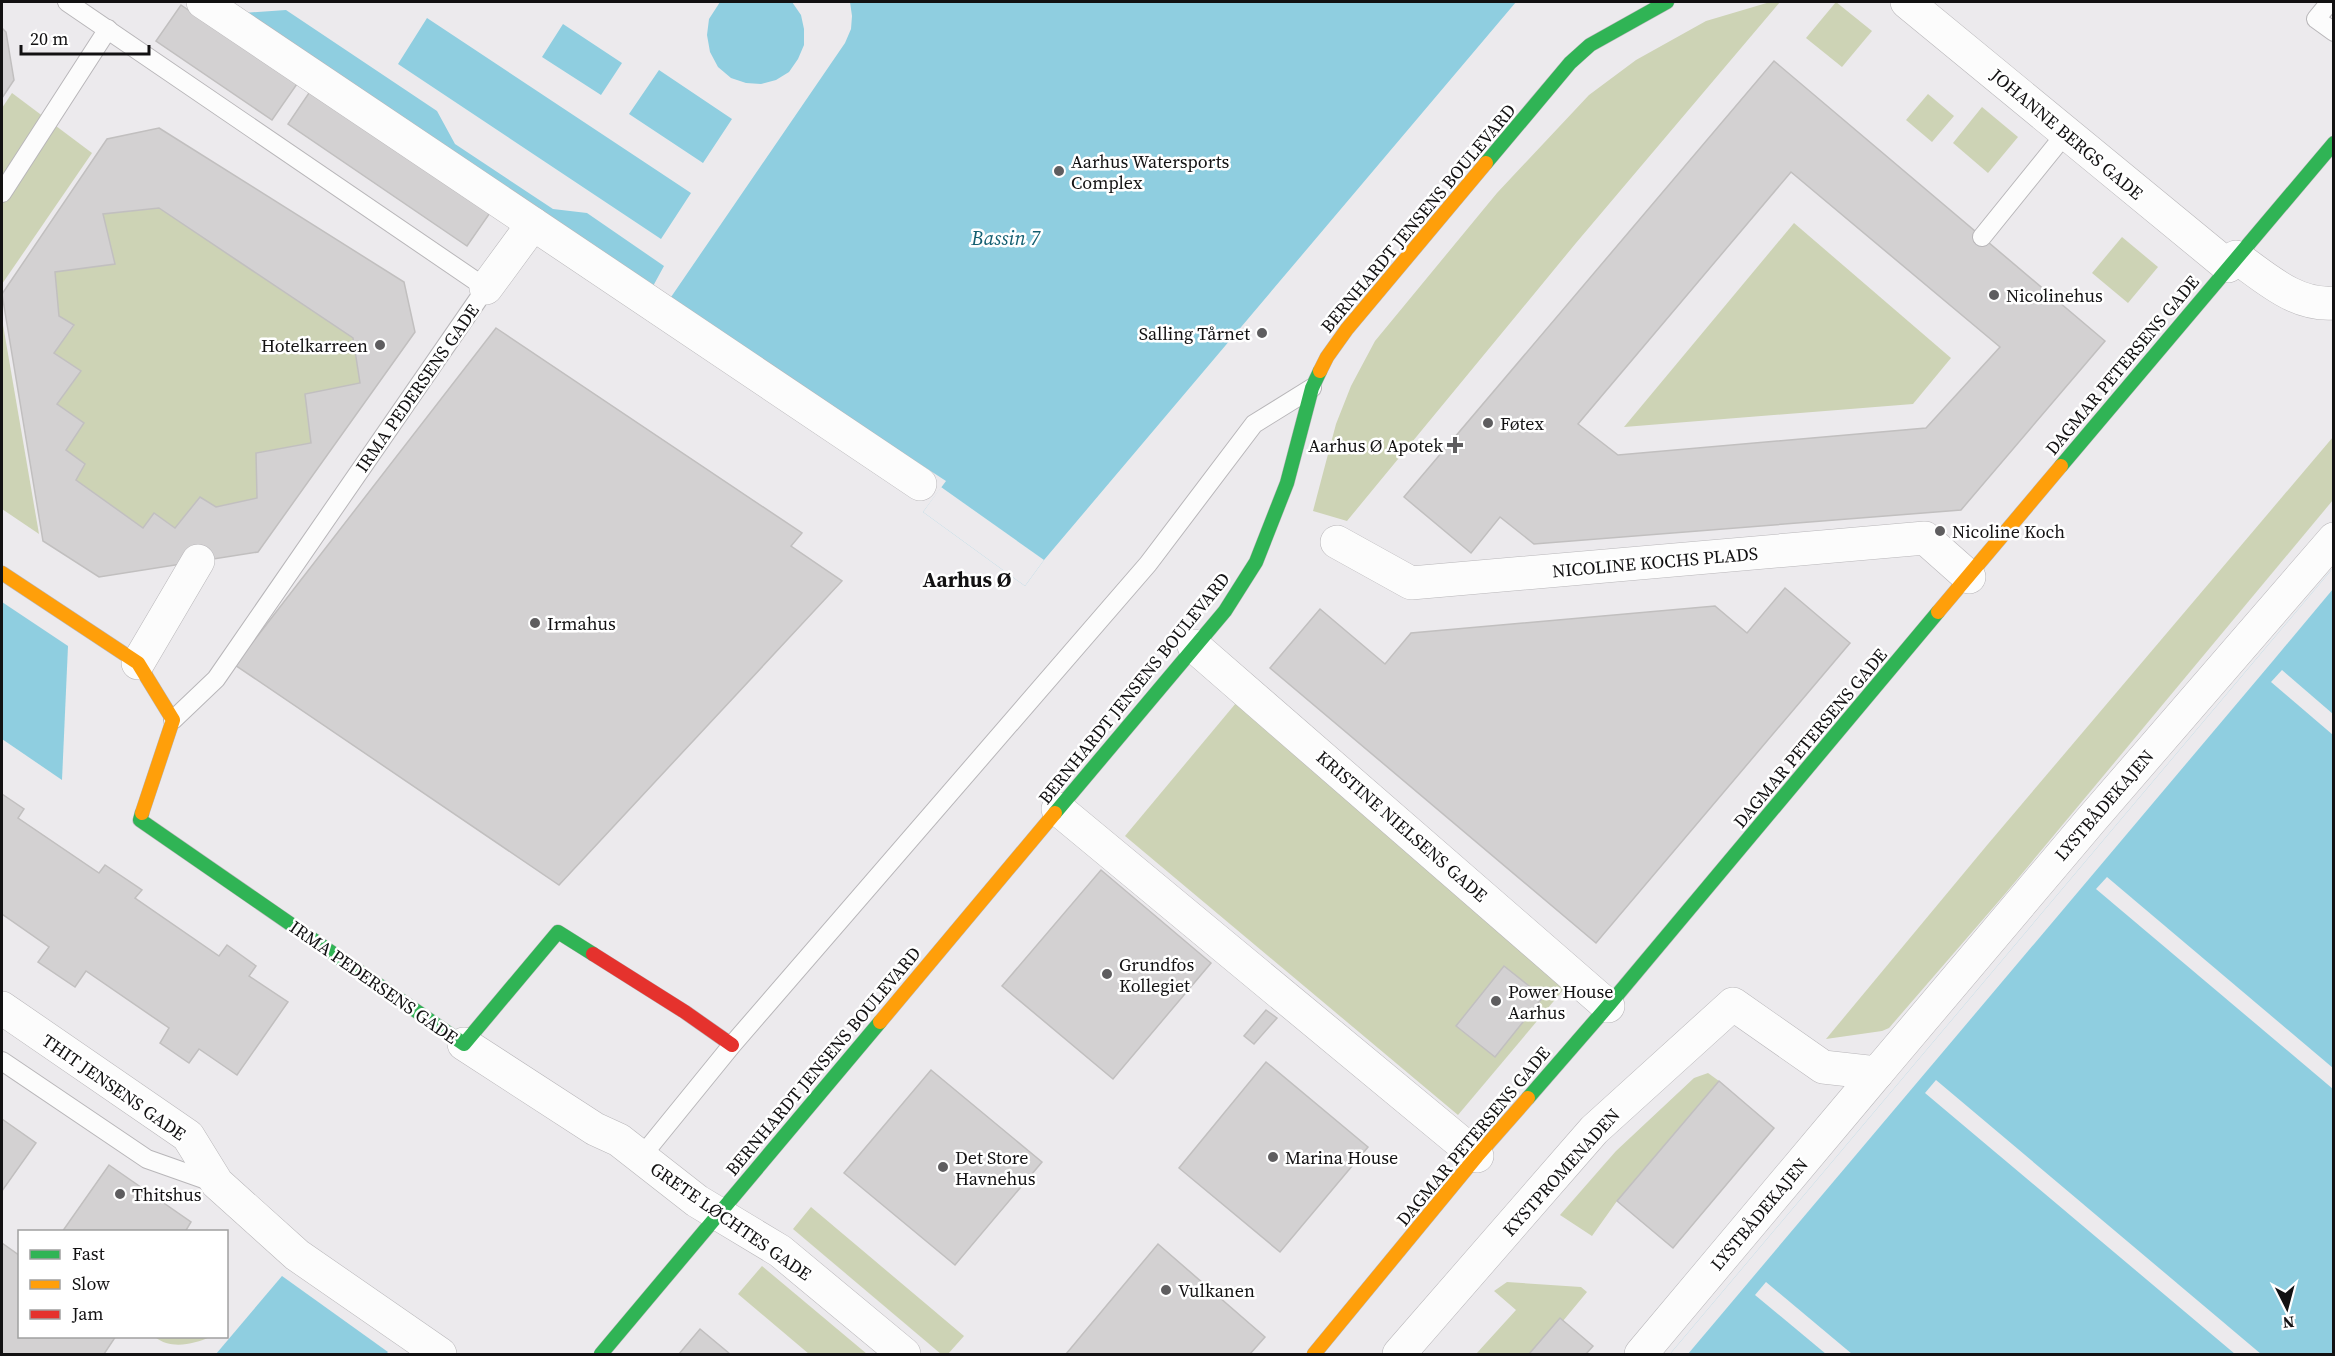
<svg xmlns="http://www.w3.org/2000/svg" width="2335" height="1356" font-family="'Source Serif 4',serif">
<style>
.green{fill:#cdd3b5}
.water{fill:#8fcee0}
.pier{fill:#eceaed;fill-rule:evenodd}
.building{fill:#d3d1d2;stroke:#c1bfbf;stroke-width:1.5;fill-rule:evenodd}
.lines{fill:none;stroke-linecap:round;stroke-linejoin:round}
.lane-casing{stroke:#b8b6b9;stroke-width:20}
.street-casing{stroke:#b8b6b9;stroke-width:34}
.fast-casing{stroke:#b8b6b9;stroke-width:15}
.slow-casing{stroke:#b8b6b9;stroke-width:15}
.jam-casing{stroke:#b8b6b9;stroke-width:15}
.lane{stroke:#fcfcfc;stroke-width:18}
.street{stroke:#fcfcfc;stroke-width:33}
.fast{stroke:#30b455;stroke-width:14}
.slow{stroke:#ff9f0a;stroke-width:14}
.jam{stroke:#e5322d;stroke-width:14}
.poi-dot{fill:#5e5d5f;stroke:#fff;stroke-width:2}
.labels{text-anchor:middle;dominant-baseline:central;stroke-width:5;stroke-linejoin:round;paint-order:stroke}
.street-label{font-size:18px;fill:#121112;stroke:#fff}
.poi-label{font-size:18px;fill:#121112;stroke:#fff;text-anchor:start}
.water-label{font-size:20px;font-style:italic;fill:#145f71;stroke:#fff}
.quarter-label{font-size:21px;font-weight:bold;fill:#121112;stroke:#fff}
</style>
<rect width="100%" height="100%" fill="#eceaed"/>
<!-- green -->
<g class="green">
<path d="M 1770,2 L 1780,2 L 1576,243 L 1347,521 L 1313,511 L 1336,424 L 1351,386 L 1375,341 L 1497,193 L 1589,95 L 1636,60 L 1706,21 Z"/>
<path d="M 1836,2 L 1872,31 L 1842,67 L 1806,38 Z"/>
<path d="M 12,93 L 92,153 L 2,284 L 2,108 Z"/>
<path d="M 1928,94 L 1954,116 L 1932,142 L 1906,120 Z"/>
<path d="M 1982,107 L 2018,137 L 1988,173 L 1953,143 Z"/>
<path d="M 159,208 L 353,338 L 360,383 L 311,443 L 256,453 L 257,498 L 216,507 L 200,498 L 175,528 L 154,513 L 143,528 L 76,480 L 85,464 L 66,450 L 84,423 L 57,404 L 81,371 L 54,353 L 74,326 L 59,316 L 55,272 L 115,264 L 103,214 Z"/>
<path d="M 1794,223 L 1951,358 L 1913,404 L 1624,427 Z"/>
<path d="M 2122,237 L 2158,267 L 2128,303 L 2092,273 Z"/>
<path d="M 2,319 L 39,534 L 2,509 Z"/>
<path d="M 2333,437 L 2333,500 L 2005,894 L 1889,1028 L 1882,1031 L 1826,1039 L 1988,844 Z"/>
<path d="M 1236,703 L 1569,983 L 1458,1115 L 1125,836 Z"/>
<path d="M 1708,1073 L 1719,1081 L 1617,1201 L 1592,1236 L 1560,1215 L 1616,1151 L 1694,1078 Z"/>
<path d="M 811,1207 L 964,1336 L 948,1354 L 941,1354 L 793,1229 Z"/>
<path d="M 762,1266 L 867,1354 L 809,1354 L 738,1294 Z"/>
<path d="M 1507,1282 L 1581,1287 L 1587,1292 L 1563,1321 L 1560,1319 L 1529,1354 L 1476,1354 L 1516,1310 L 1494,1291 Z"/>
<path d="M 155,1337 L 210,1337 C 194,1344 171,1350 155,1337 Z"/>
</g>
<!-- water -->
<g class="water">
<path d="M 227,2 L 1516,2 L 1044,560 L 1025,586 L 923,512 L 946,481 L 669,300 Z"/>
<path d="M 2333,568 L 2333,1354 L 1670,1354 Z"/>
<path d="M 2,602 L 68,646 L 62,780 L 2,739 Z"/>
<path d="M 282,1276 L 388,1352 L 386,1354 L 216,1354 Z"/>
</g>
<!-- pier -->
<g class="pier">
<path d="M 227,2 L 720,2 L 709,19 L 707,35 L 710,52 L 718,67 L 731,78 L 746,83 L 761,84 L 776,80 L 789,72 L 798,59 L 804,45 L 804,29 L 801,15 L 792,2 L 850,2 L 852,16 L 851,29 L 845,43 L 669,300 L 652,288 L 664,266 L 587,213 L 553,209 L 455,144 L 437,111 L 286,10 L 243,13 ZM 427,18 L 691,193 L 661,239 L 398,64 ZM 563,24 L 622,63 L 601,95 L 542,57 ZM 659,70 L 732,119 L 703,163 L 629,114 Z"/>
<path d="M 941,487 L 1044,560 L 1025,586 L 923,512 Z"/>
<path d="M 2333,568 L 2333,589 L 2272,662 L 1688,1354 L 1670,1354 Z"/>
<path d="M 2282,670 L 2333,714 L 2333,735 L 2271,682 Z"/>
<path d="M 2107,877 L 2333,1068 L 2333,1089 L 2096,889 Z"/>
<path d="M 1936,1080 L 2261,1354 L 2235,1354 L 1925,1093 Z"/>
<path d="M 1766,1282 L 1852,1354 L 1826,1354 L 1755,1295 Z"/>
</g>
<!-- building -->
<g class="building">
<path d="M 181,5 L 297,84 L 272,120 L 156,41 Z"/>
<path d="M 2,28 L 6,32 L 14,80 L 2,98 Z"/>
<path d="M 1774,61 L 2105,341 L 1961,510 L 1534,544 L 1500,517 L 1471,553 L 1404,497 ZM 1791,172 L 2000,347 L 1926,428 L 1618,455 L 1578,424 Z"/>
<path d="M 311,90 L 492,210 L 467,246 L 288,124 Z"/>
<path d="M 159,128 L 404,282 L 415,332 L 258,552 L 99,577 L 43,541 L 2,294 L 107,139 ZM 159,208 L 353,338 L 360,383 L 305,394 L 311,443 L 256,453 L 257,498 L 216,507 L 200,497 L 175,528 L 154,513 L 143,528 L 76,480 L 85,464 L 66,450 L 84,423 L 57,404 L 81,371 L 54,353 L 74,325 L 59,316 L 55,272 L 115,264 L 103,214 Z"/>
<path d="M 496,328 L 802,533 L 791,546 L 842,581 L 559,885 L 235,665 Z"/>
<path d="M 1785,588 L 1850,643 L 1596,943 L 1270,668 L 1320,609 L 1385,664 L 1411,633 L 1715,606 L 1747,633 Z"/>
<path d="M 2,794 L 24,809 L 18,818 L 99,873 L 105,865 L 142,890 L 135,898 L 219,956 L 227,945 L 256,966 L 249,976 L 288,1002 L 237,1075 L 199,1049 L 189,1063 L 160,1043 L 169,1028 L 86,971 L 75,987 L 38,962 L 49,947 L 2,914 Z"/>
<path d="M 1101,870 L 1211,963 L 1113,1079 L 1002,986 Z"/>
<path d="M 1504,966 L 1543,997 L 1495,1057 L 1456,1026 Z"/>
<path d="M 1266,1010 L 1277,1018 L 1254,1044 L 1244,1036 Z"/>
<path d="M 1266,1062 L 1368,1147 L 1280,1252 L 1179,1168 Z"/>
<path d="M 931,1070 L 1042,1162 L 955,1265 L 844,1173 Z"/>
<path d="M 1719,1081 L 1774,1128 L 1673,1248 L 1617,1201 Z"/>
<path d="M 2,1119 L 36,1143 L 2,1191 Z"/>
<path d="M 109,1165 L 191,1222 L 185,1232 L 62,1232 Z"/>
<path d="M 2,1243 L 20,1256 L 20,1336 L 116,1336 L 104,1354 L 2,1354 Z"/>
<path d="M 1158,1244 L 1265,1337 L 1250,1354 L 1066,1354 Z"/>
<path d="M 1560,1318 L 1593,1346 L 1586,1354 L 1529,1354 Z"/>
<path d="M 700,1329 L 730,1354 L 679,1354 Z"/>
</g>
<g class="lines">
<!-- lane casing -->
<g class="lane-casing">
<g id="lane">
<path d="M 67,2 L 486,288 L 216,679 L 173,720"/>
<path d="M 2330,2 L 2316,19 L 2334,32"/>
<path d="M 2,193 L 108,29"/>
<path d="M 1982,237 L 2066,133"/>
<path d="M 2,1061 L 147,1159 L 215,1183"/>
<path d="M 641,1157 L 732,1045 L 1148,564 L 1254,424 L 1312,388"/>
</g>
</g>
<!-- street casing -->
<g class="street-casing">
<g id="street">
<path d="M 203,2 L 920,484"/>
<path d="M 1907,2 L 2228,266"/>
<path d="M 2236,257 C 2266,278 2295,306 2334,303"/>
<path d="M 486,288 L 533,224"/>
<path d="M 1337,542 L 1411,583 L 1925,538 L 1969,577"/>
<path d="M 1194,646 L 1608,1006"/>
<path d="M 138,663 L 198,561"/>
<path d="M 1058,809 L 1477,1156"/>
<path d="M 2,1008 L 188,1136 L 217,1183 L 297,1255 L 440,1354"/>
<path d="M 464,1044 L 595,1129 L 619,1140 L 697,1201 L 780,1251 L 904,1354"/>
<path d="M 1399,1354 L 1594,1130 L 1733,1004 L 1823,1067 L 1877,1073 L 2091,820 L 2334,539"/>
<path d="M 1641,1354 L 1877,1073"/>
</g>
</g>
<!-- fast casing -->
<g class="fast-casing">
<g id="fast">
<path d="M 1486,163 L 1570,63 L 1590,45 L 1667,2"/>
<path d="M 2061,466 L 2334,143"/>
<path d="M 142,813 L 140,820 L 464,1044 L 558,932 L 593,954"/>
<path d="M 1055,813 L 1225,611 L 1256,562 L 1287,483 L 1312,388 L 1320,371"/>
<path d="M 1528,1098 L 1608,1006 L 1938,612"/>
<path d="M 601,1354 L 880,1022"/>
</g>
</g>
<!-- slow casing -->
<g class="slow-casing">
<g id="slow">
<path d="M 1320,371 L 1327,357 L 1347,329 L 1486,163"/>
<path d="M 2,573 L 138,663 L 173,720 L 142,813"/>
<path d="M 1938,612 L 2061,466"/>
<path d="M 880,1022 L 1055,813"/>
<path d="M 1314,1354 L 1477,1156 L 1528,1098"/>
</g>
</g>
<!-- jam casing -->
<g class="jam-casing">
<path id="jam" d="M 593,954 L 685,1012 L 732,1045"/>
</g>
<!-- lane -->
<use href="#lane" class="lane"/>
<!-- street -->
<use href="#street" class="street"/>
<!-- fast -->
<use href="#fast" class="fast"/>
<!-- slow -->
<use href="#slow" class="slow"/>
<!-- jam -->
<use href="#jam" class="jam"/>
</g>
<!-- markers -->
<g class="poi-dot">
<circle cx="1059" cy="171" r="6"/>
<circle cx="1994" cy="295" r="6"/>
<circle cx="1262" cy="333" r="6"/>
<circle cx="380" cy="345" r="6"/>
<circle cx="1488" cy="423" r="6"/>
<path d="M1452 436h6v6h6v6h-6v6h-6v-6h-6v-6h6z"/>
<circle cx="1940" cy="531" r="6"/>
<circle cx="535" cy="623" r="6"/>
<circle cx="1107" cy="974" r="6"/>
<circle cx="1496" cy="1001" r="6"/>
<circle cx="1273" cy="1157" r="6"/>
<circle cx="943" cy="1167" r="6"/>
<circle cx="120" cy="1194" r="6"/>
<circle cx="1166" cy="1290" r="6"/>
</g>
<g class="labels">
<!-- street labels -->
<g class="street-label">
<text transform="translate(2067 134) rotate(40)">JOHANNE BERGS GADE</text>
<text transform="translate(1418 218) rotate(-50)">BERNHARDT JENSENS BOULEVARD</text>
<text transform="translate(2122 365) rotate(-50)">DAGMAR PETERSENS GADE</text>
<text transform="translate(417 388) rotate(-55)">IRMA PEDERSENS GADE</text>
<text transform="translate(1655 562) rotate(-5)">NICOLINE KOCHS PLADS</text>
<text transform="translate(1134 688) rotate(-51)">BERNHARDT JENSENS BOULEVARD</text>
<text transform="translate(1810 738) rotate(-50)">DAGMAR PETERSENS GADE</text>
<text transform="translate(2104 805) rotate(-49)">LYSTBÅDEKAJEN</text>
<text transform="translate(1402 826) rotate(41)">KRISTINE NIELSENS GADE</text>
<text transform="translate(374 982) rotate(35)">IRMA PEDERSENS GADE</text>
<text transform="translate(823 1061) rotate(-50)">BERNHARDT JENSENS BOULEVARD</text>
<text transform="translate(114 1087) rotate(35)">THIT JENSENS GADE</text>
<text transform="translate(1473 1136) rotate(-50)">DAGMAR PETERSENS GADE</text>
<text transform="translate(1561 1172) rotate(-48)">KYSTPROMENADEN</text>
<text transform="translate(1759 1214) rotate(-50)">LYSTBÅDEKAJEN</text>
<text transform="translate(731 1221) rotate(35)">GRETE LØCHTES GADE</text>
</g>
<!-- poi labels -->
<g class="poi-label">
<text x="1071" y="161">Aarhus Watersports<tspan x="1071" dy="21">Complex</tspan></text>
<text x="2006" y="295">Nicolinehus</text>
<text x="1250" y="333" text-anchor="end">Salling Tårnet</text>
<text x="368" y="345" text-anchor="end">Hotelkarreen</text>
<text x="1500" y="423">Føtex</text>
<text x="1443" y="445" text-anchor="end">Aarhus Ø Apotek</text>
<text x="1952" y="531">Nicoline Koch</text>
<text x="547" y="623">Irmahus</text>
<text x="1119" y="964">Grundfos<tspan x="1119" dy="21">Kollegiet</tspan></text>
<text x="1508" y="991">Power House<tspan x="1508" dy="21">Aarhus</tspan></text>
<text x="955" y="1157">Det Store<tspan x="955" dy="21">Havnehus</tspan></text>
<text x="1285" y="1157">Marina House</text>
<text x="132" y="1194">Thitshus</text>
<text x="1178" y="1290">Vulkanen</text>
</g>
<!-- water labels -->
<g class="water-label">
<text x="1006" y="238">Bassin 7</text>
</g>
<!-- quarter labels -->
<g class="quarter-label">
<text x="967" y="579">Aarhus Ø</text>
</g>
</g>
<!-- border -->
<rect width="2335" height="1356" fill="none" stroke="#121112" stroke-width="6"/>
<!-- legend -->
<rect x="18" y="1230" width="210" height="108" fill="#ffffff" stroke="#a0a0a0" stroke-width="1.5"/>
<rect x="30" y="1250" width="30" height="9" fill="#30b455" stroke="#a0a0a0" stroke-width="1.5"/>
<text x="72" y="1260" font-size="18" fill="#121112">Fast</text>
<rect x="30" y="1280" width="30" height="9" fill="#ff9f0a" stroke="#a0a0a0" stroke-width="1.5"/>
<text x="72" y="1290" font-size="18" fill="#121112">Slow</text>
<rect x="30" y="1310" width="30" height="9" fill="#e5322d" stroke="#a0a0a0" stroke-width="1.5"/>
<text x="72" y="1320" font-size="18" fill="#121112">Jam</text>
<!-- north arrow -->
<g transform="translate(2287 1308) rotate(174)" stroke="#ffffff" stroke-width="4.5" paint-order="stroke">
<path d="M0-4.5L10 22L0 15L-10 22Z" fill="#121112"/>
<text y="-9" font-size="16" font-weight="bold" text-anchor="middle" fill="#121112">N</text>
</g>
<!-- scale -->
<path d="M21 45v9h128v-9" fill="none" stroke="#121112" stroke-width="3"/>
<text x="30" y="45" font-size="18" fill="#121112" stroke="#ffffff" stroke-width="4.5" paint-order="stroke">20 m</text>
</svg>
